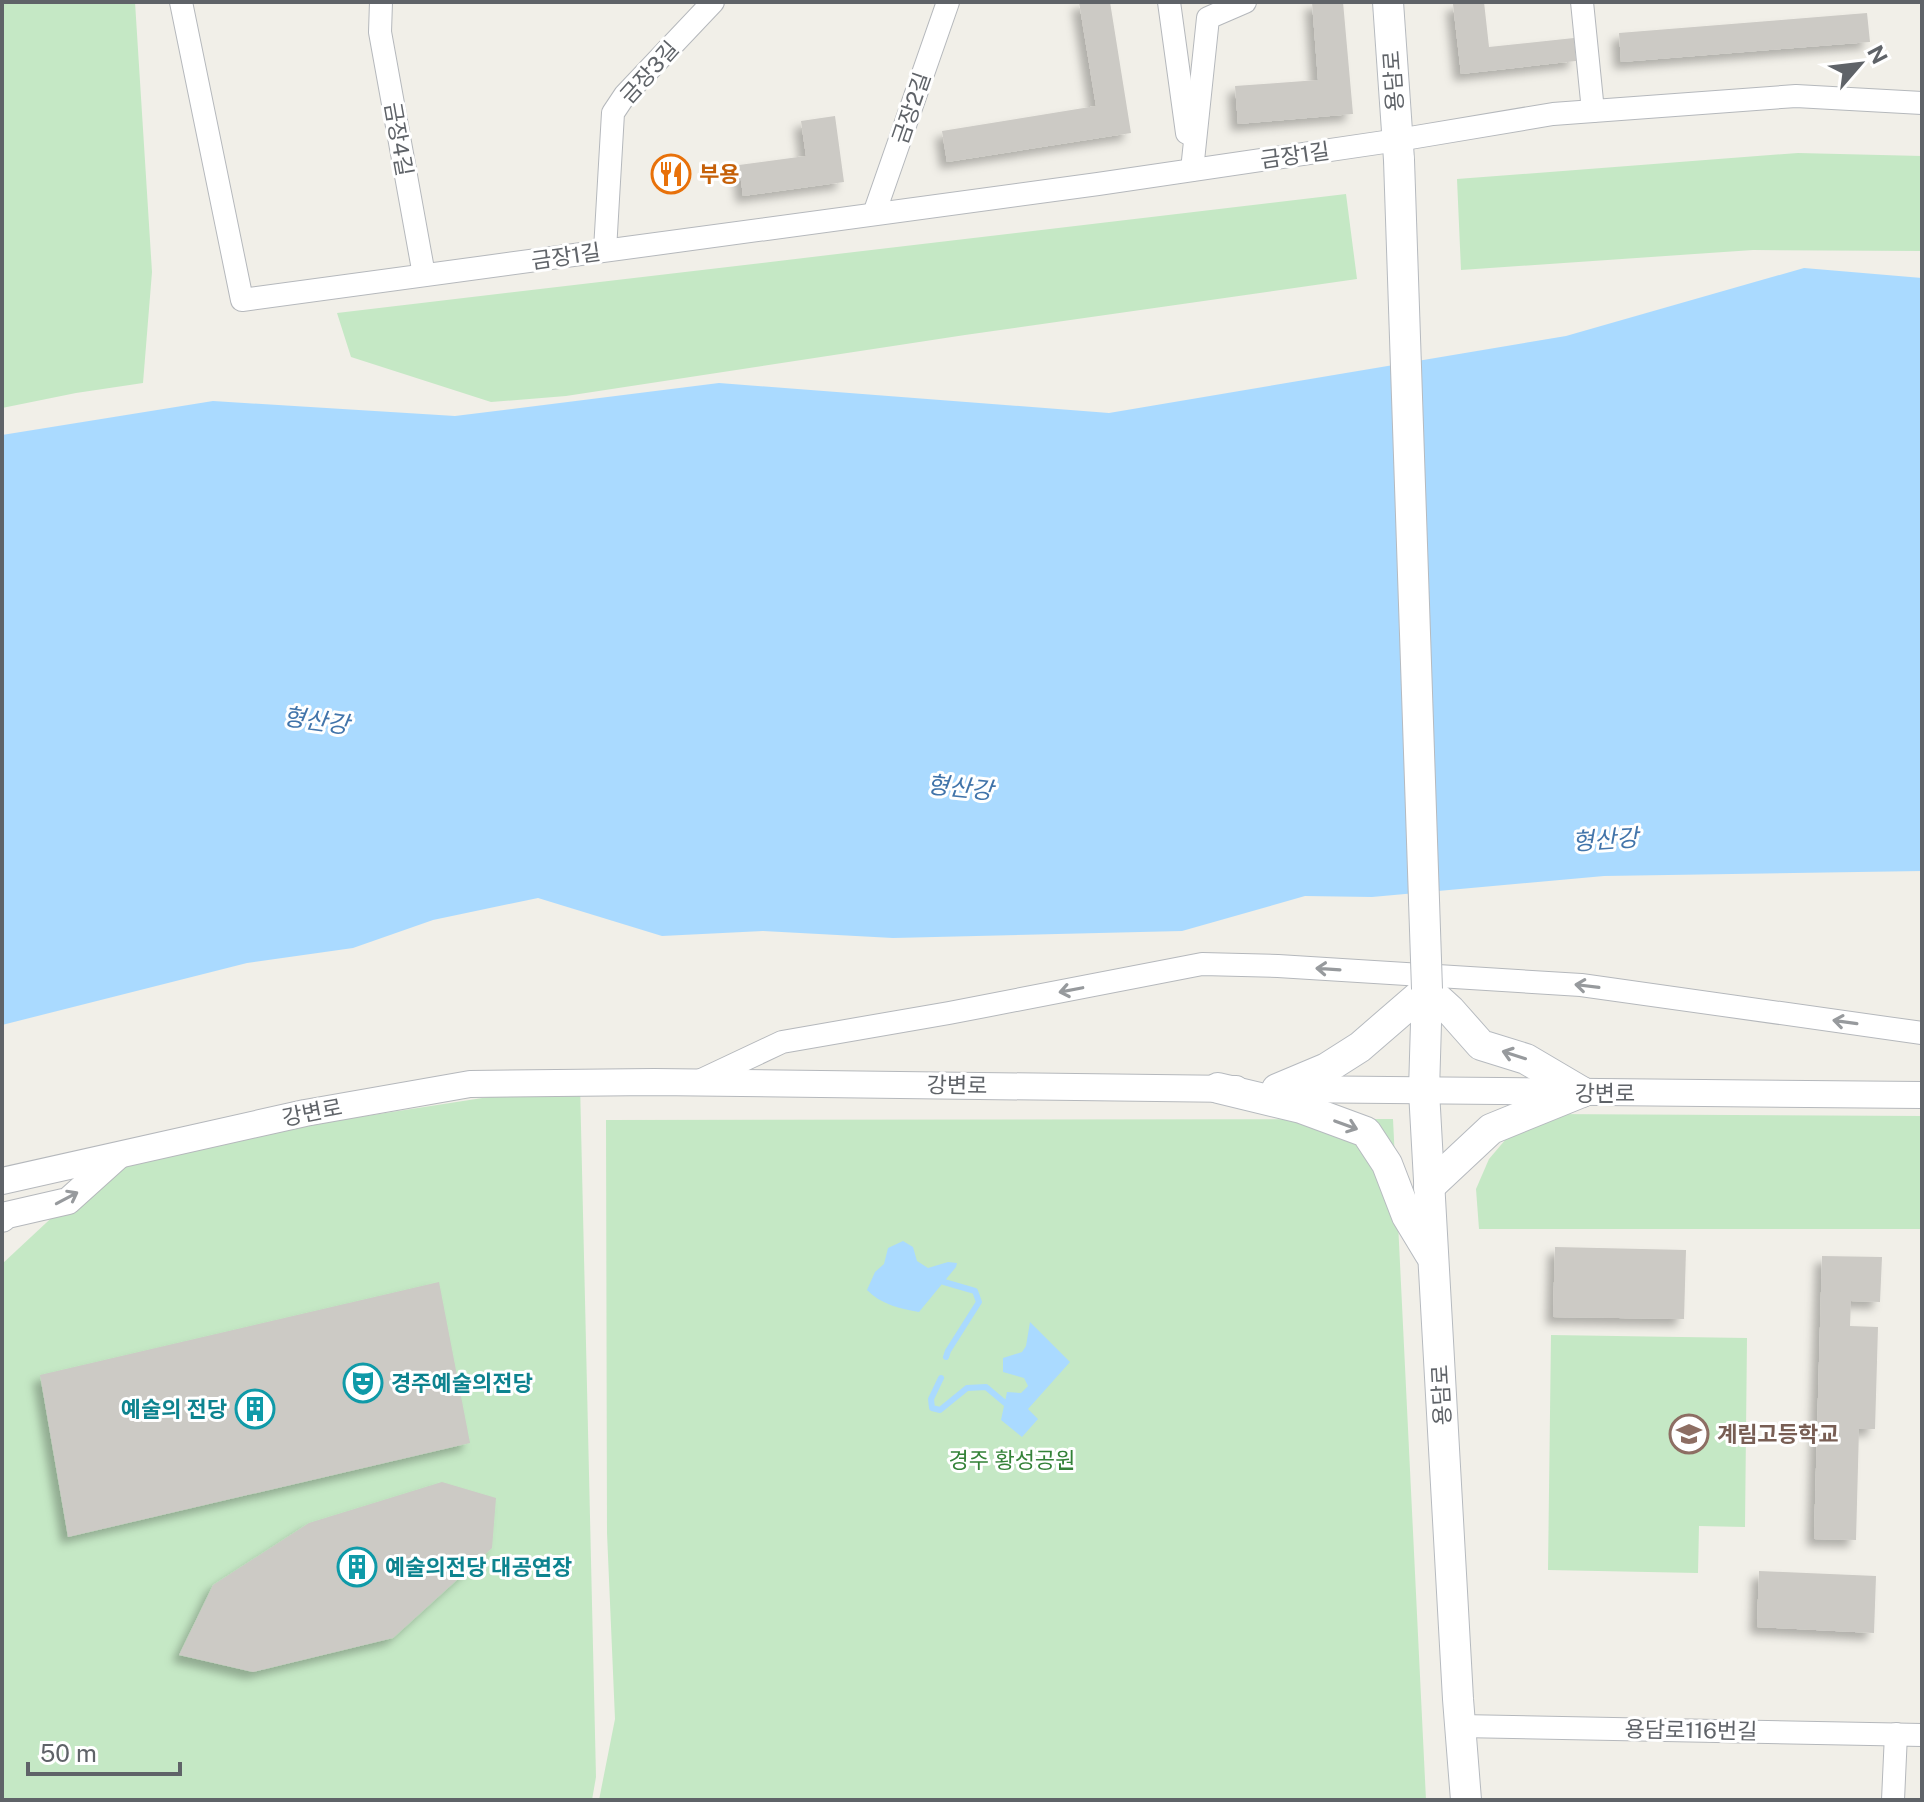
<svg xmlns="http://www.w3.org/2000/svg" width="1924" height="1802" font-family="'Public Sans','Noto Sans KR',sans-serif">
<style>
.green{fill:#c5e8c5}
.water{fill:#aadaff}
.lines{fill:none;stroke-linecap:round;stroke-linejoin:round}
.stream{stroke:#aadaff;stroke-width:6}
.building{fill:#cccac5;filter:url(#shadow)}
.minor-casing{stroke:#b5b8bc;stroke-width:24}
.tertiary-casing{stroke:#b5b8bc;stroke-width:28}
.secondary-casing{stroke:#b6babf;stroke-width:32}
.minor{stroke:#fff;stroke-width:22}
.tertiary{stroke:#fff;stroke-width:26}
.secondary{stroke:#fff;stroke-width:30}
.secondary-bridge-casing{stroke:#b6babf;stroke-width:32;stroke-linecap:butt}
.secondary-bridge{stroke:#fff;stroke-width:30}
.oneway{stroke:#979a9d}
.labels{text-anchor:middle;dominant-baseline:central;stroke-width:6;stroke-linejoin:round;paint-order:stroke}
.street-label{font-size:22px;fill:#5f6368;stroke:#fff}
.food-label{font-size:22px;font-weight:bold;fill:#c56008;stroke:#fff;text-anchor:start}
.culture-label{font-size:22px;font-weight:bold;fill:#0d838f;stroke:#fff;text-anchor:start}
.education-label{font-size:22px;font-weight:bold;fill:#785e54;stroke:#fff;text-anchor:start}
.park-label{font-size:22px;fill:#348238;stroke:#fff}
.water-label{font-size:24px;font-style:italic;fill:#4174aa;stroke:#fff}
</style>
<defs>
<filter id="shadow"><feDropShadow dx="-7" dy="7" stdDeviation="4" flood-color="#0004"/></filter>
</defs>
<rect width="100%" height="100%" fill="#f1efe8"/>
<!-- green -->
<g class="green">
<path d="M 2,2 L 135,2 L 152,272 L 143,383 L 76,393 L 2,408 Z"/>
<path d="M 1798,153 L 1922,156 L 1922,251 L 1753,250 L 1461,270 L 1457,179 Z"/>
<path d="M 1346,194 L 1357,279 L 965,335 L 566,396 L 491,402 L 351,357 L 337,313 Z"/>
<path d="M 580,1083 L 596,1777 L 592,1800 L 2,1800 L 2,1264 L 120,1154 Z"/>
<path d="M 1544,1114 L 1922,1116 L 1922,1229 L 1479,1229 L 1476,1189 L 1489,1159 L 1506,1139 Z"/>
<path d="M 1393,1119 L 1426,1800 L 599,1800 L 615,1719 L 607,1533 L 606,1120 Z"/>
<path d="M 1551,1335 L 1747,1338 L 1745,1527 L 1699,1526 L 1698,1573 L 1548,1570 Z"/>
</g>
<!-- water -->
<g class="water">
<path d="M 1804,268 L 1922,278 L 1922,871 L 1604,876 L 1372,897 L 1305,896 L 1182,931 L 893,938 L 763,931 L 662,936 L 538,898 L 433,920 L 353,948 L 247,963 L 2,1025 L 2,435 L 213,401 L 455,416 L 719,383 L 1109,413 L 1566,336 Z"/>
<path d="M 903,1241 L 913,1247 L 917,1261 L 928,1268 L 948,1262 L 957,1263 L 956,1267 L 919,1312 C 901,1309 880,1304 867,1290 L 875,1272 L 884,1264 L 888,1248 Z"/>
<path d="M 1030,1322 L 1070,1362 L 1028,1409 L 1038,1419 L 1022,1437 L 1001,1420 L 1007,1392 L 1021,1393 L 1028,1386 L 1024,1378 L 1003,1372 L 1003,1358 L 1022,1352 L 1026,1346 Z"/>
</g>
<g class="lines">
<!-- stream -->
<g class="stream">
<path d="M 944,1282 L 975,1291 L 979,1302 L 948,1351 L 946,1357"/>
<path d="M 941,1378 L 931,1399 L 932,1408 L 940,1410 L 967,1388 L 986,1387 L 1005,1403"/>
</g>
</g>
<!-- building -->
<g class="building">
<path d="M 1079,2 L 1110,2 L 1131,133 L 947,162 L 942,131 L 1096,106 Z"/>
<path d="M 1312,2 L 1343,2 L 1353,114 L 1238,124 L 1235,86 L 1318,80 Z"/>
<path d="M 1471,2 L 1484,2 L 1489,47 L 1574,38 L 1576,61 L 1461,74 L 1453,4 Z"/>
<path d="M 1867,13 L 1870,42 L 1621,62 L 1619,33 Z"/>
<path d="M 835,116 L 844,182 L 743,196 L 739,165 L 806,156 L 801,121 Z"/>
<path d="M 1555,1247 L 1686,1250 L 1684,1319 L 1553,1317 Z"/>
<path d="M 1822,1256 L 1882,1257 L 1880,1302 L 1851,1301 L 1850,1326 L 1878,1327 L 1875,1429 L 1859,1429 L 1856,1540 L 1814,1539 Z"/>
<path d="M 439,1282 L 470,1443 L 68,1537 L 40,1375 Z"/>
<path d="M 442,1482 L 496,1498 L 492,1548 L 393,1638 L 253,1672 L 179,1655 L 213,1585 L 309,1523 Z"/>
<path d="M 1759,1571 L 1876,1576 L 1874,1633 L 1757,1627 Z"/>
</g>
<g class="lines">
<!-- minor casing -->
<g class="minor-casing">
<g id="minor">
<path d="M 181,2 L 242,300 L 1098,184 L 1398,140 L 1553,114 L 1796,96 L 1922,103"/>
<path d="M 381,2 L 380,32 L 424,275"/>
<path d="M 1169,2 L 1187,133"/>
<path d="M 1582,2 L 1593,111"/>
<path d="M 1192,170 L 1208,18 L 1245,2"/>
<path d="M 874,214 L 948,2"/>
<path d="M 605,250 L 613,113 L 625,95 L 713,2"/>
<path d="M 697,1082 L 782,1042 L 949,1013 L 1202,964 L 1278,966 L 1581,985 L 1922,1033"/>
<path d="M 1460,1726 L 1922,1735"/>
<path d="M 1893,1800 L 1896,1734"/>
</g>
</g>
<!-- tertiary casing -->
<g class="tertiary-casing">
<g id="tertiary">
<path d="M 1280,1089 L 1922,1095"/>
<path d="M 2,1181 L 305,1113 L 470,1084 L 654,1082 L 1236,1089"/>
<path d="M 2,1219 L 7,1215 L 68,1201 L 118,1156"/>
</g>
</g>
<!-- secondary casing -->
<g class="secondary-casing">
<g id="secondary">
<path d="M 1388,2 L 1399,160"/>
<path d="M 1427,989 L 1424,1091 L 1458,1699 L 1466,1800"/>
<path d="M 1427,989 L 1450,1010 L 1481,1045 L 1526,1059 L 1582,1092"/>
<path d="M 1218,1088 L 1301,1108 L 1366,1132 L 1387,1164 L 1407,1216 L 1430,1254"/>
<path d="M 1277,1089 L 1327,1068 L 1360,1047 L 1427,989"/>
<path d="M 1429,1187 L 1491,1129 L 1582,1092"/>
</g>
</g>
<!-- minor -->
<use href="#minor" class="minor"/>
<!-- tertiary -->
<use href="#tertiary" class="tertiary"/>
<!-- secondary -->
<use href="#secondary" class="secondary"/>
<!-- secondary-bridge casing -->
<g class="secondary-bridge-casing">
<path id="secondary-bridge" d="M 1399,160 L 1427,989"/>
</g>
<!-- secondary-bridge -->
<use href="#secondary-bridge" class="secondary-bridge"/>
</g>
<!-- one-way arrows -->
<defs><path id="oneway-shaft" d="M-6 0H5M1.5-3L5.5 0L1.5 3" fill="none" stroke-width="1.6" stroke-linecap="round" stroke-linejoin="round" transform="scale(2)"/></defs>
<g class="oneway">
<use href="#oneway-shaft" transform="translate(1328 969) rotate(-176)"/>
<use href="#oneway-shaft" transform="translate(1587 986) rotate(-173)"/>
<use href="#oneway-shaft" transform="translate(1071 990) rotate(169)"/>
<use href="#oneway-shaft" transform="translate(1845 1022) rotate(-172)"/>
<use href="#oneway-shaft" transform="translate(1514 1055) rotate(-162)"/>
<use href="#oneway-shaft" transform="translate(1346 1125) rotate(20)"/>
<use href="#oneway-shaft" transform="translate(67 1198) rotate(-28)"/>
</g>
<!-- icons -->
<defs>
<g id="restaurant-ring" transform="scale(2)"><circle r="9.5" fill="#fff" stroke="#e8710a" stroke-width="1.5"/><path d="M-5-6h1v4h1v-4h1v4h1v-4h1v5L-1.5 .5V6h-2V.5L-5-1ZM5-6V6H3V1.5H1.5Q1.5-4 5-6Z" fill="#e8710a"/></g>
<g id="theatre-ring" transform="scale(2)"><circle r="9.5" fill="#fff" stroke="#0f9aa8" stroke-width="1.5"/><path d="M-5-5.5Q0-4 5-5.5V0Q5 5 0 6Q-5 5-5 0ZM-3.3-2.5H-1v1.5H-3.3ZM1-2.5H3.3v1.5H1ZM-2.8 1Q0 5.5 2.8 1Z" fill="#0f9aa8"/></g>
<g id="building-ring" transform="scale(2)"><circle r="9.5" fill="#fff" stroke="#0f9aa8" stroke-width="1.5"/><path d="M-4-6H4V6H1V3H-1V6H-4ZM-2.5-4.3h1.7v1.8h-1.7ZM.8-4.3h1.7v1.8H.8ZM-2.5-1h1.7V.8h-1.7ZM.8-1h1.7V.8H.8Z" fill="#0f9aa8"/></g>
<g id="school-ring" transform="scale(2)"><circle r="9.5" fill="#fff" stroke="#8d6e63" stroke-width="1.5"/><path d="M0-5L7-2L0 1L-7-2ZM-4 1L0 2.5L4 1V4Q0 6-4 4Z" fill="#8d6e63"/></g>
</defs>
<g fill-rule="evenodd">
<use href="#restaurant-ring" x="671" y="174"/>
<use href="#theatre-ring" x="363" y="1383"/>
<use href="#building-ring" x="255" y="1409"/>
<use href="#school-ring" x="1689" y="1434"/>
<use href="#building-ring" x="357" y="1567"/>
</g>
<g class="labels">
<!-- street labels -->
<g class="street-label">
<text transform="translate(649 72) rotate(-48)">금장3길</text>
<text transform="translate(1393 81) rotate(-94)">용담로</text>
<text transform="translate(911 108) rotate(-71)">금장2길</text>
<text transform="translate(399 139) rotate(80)">금장4길</text>
<text transform="translate(1295 155) rotate(-8)">금장1길</text>
<text transform="translate(566 256) rotate(-8)">금장1길</text>
<text transform="translate(957 1085) rotate(1)">강변로</text>
<text x="1605" y="1093">강변로</text>
<text transform="translate(312 1112) rotate(-11)">강변로</text>
<text transform="translate(1441 1395) rotate(-93)">용담로</text>
<text transform="translate(1691 1730) rotate(1)">용담로116번길</text>
</g>
<!-- food labels -->
<g class="food-label">
<text x="699" y="174">부용</text>
</g>
<!-- culture labels -->
<g class="culture-label">
<text x="391" y="1383">경주예술의전당</text>
<text x="227" y="1409" text-anchor="end">예술의 전당</text>
<text x="385" y="1567">예술의전당 대공연장</text>
</g>
<!-- education labels -->
<g class="education-label">
<text x="1717" y="1434">계림고등학교</text>
</g>
<!-- park labels -->
<g class="park-label">
<text x="1012" y="1460">경주 황성공원</text>
</g>
<!-- water labels -->
<g class="water-label">
<text transform="translate(316 720) rotate(8)">형산강</text>
<text transform="translate(960 787) rotate(6)">형산강</text>
<text transform="translate(1605 839) rotate(-4)">형산강</text>
</g>
</g>
<!-- border -->
<rect width="1924" height="1802" fill="none" stroke="#5f6368" stroke-width="8"/>
<!-- north arrow -->
<g transform="translate(1860 64) rotate(62)" stroke="#ffffff" stroke-width="6" paint-order="stroke">
<path d="M0-6L14 30L0 20L-14 30Z" fill="#5f6368"/>
<text y="-12" font-size="22" font-weight="bold" text-anchor="middle" fill="#5f6368">N</text>
</g>
<!-- scale -->
<path d="M28 1762v12h152v-12" fill="none" stroke="#5f6368" stroke-width="4"/>
<text x="40" y="1762" font-size="24" fill="#5f6368" stroke="#ffffff" stroke-width="6" paint-order="stroke">50 m</text>
</svg>
